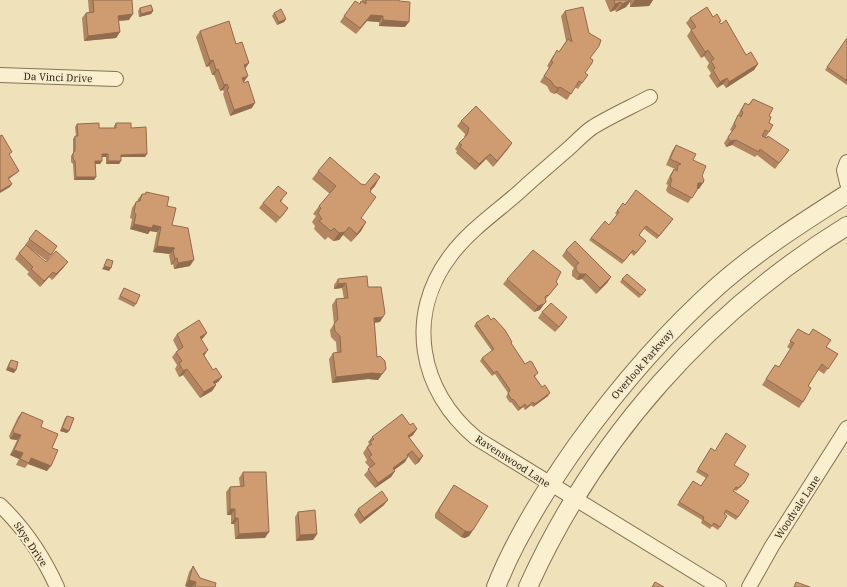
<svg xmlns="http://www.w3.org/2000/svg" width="847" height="587" font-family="'Noto Serif',serif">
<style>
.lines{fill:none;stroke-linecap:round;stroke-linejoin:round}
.minor-casing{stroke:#867155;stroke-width:16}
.tertiary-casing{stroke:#867155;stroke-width:20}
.minor{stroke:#faefce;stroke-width:14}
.tertiary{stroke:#faefce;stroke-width:18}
.wall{fill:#b28560}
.shaded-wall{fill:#916c4e}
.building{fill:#cf9b70;stroke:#916c4e}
.labels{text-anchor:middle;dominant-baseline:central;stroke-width:4;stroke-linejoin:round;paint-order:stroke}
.street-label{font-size:10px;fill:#35281a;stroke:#f6eccb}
</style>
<rect width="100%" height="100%" fill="#efe2bb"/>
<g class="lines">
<!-- minor casing -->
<g class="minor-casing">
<g id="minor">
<path d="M 0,75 L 116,79"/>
<path d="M 650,97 C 631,107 611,116 593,127 C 584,133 576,142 568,149 C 551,164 534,178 518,193 C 495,213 469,231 451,255 C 405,315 419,391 476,438 L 719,587"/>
<path d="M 847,162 L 844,170 L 847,183"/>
<path d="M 0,505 C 25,529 43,556 57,587"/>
<path d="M 749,587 L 772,546 L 847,428"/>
</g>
</g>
<!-- tertiary casing -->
<g class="tertiary-casing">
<g id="tertiary">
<path d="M 496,587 C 516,536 546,489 577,445 C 619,387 665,333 719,285 C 759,250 803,222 847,194"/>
<path d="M 528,587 C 595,438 708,312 847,226"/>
</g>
</g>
<!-- minor -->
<use href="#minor" class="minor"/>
<!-- tertiary -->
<use href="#tertiary" class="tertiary"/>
</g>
<!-- wall -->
<g class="wall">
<path d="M 88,0 L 132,0 L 129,20 L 118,21 L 120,32 L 116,38 L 84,41 L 82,18 L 86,13 L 89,12 Z"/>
<path d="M 362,0 L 399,0 L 405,27 L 379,26 L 379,22 L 367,21 L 356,34 L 340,22 L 344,16 L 362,2 Z"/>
<path d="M 605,0 L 653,0 L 649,6 L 630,7 L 630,2 L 626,7 L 616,12 L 615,10 L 610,12 Z"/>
<path d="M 140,8 L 153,11 L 151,14 L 139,17 L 138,11 Z"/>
<path d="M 565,11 L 590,58 L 585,73 L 582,83 L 578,89 L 575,87 L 567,100 L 556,93 L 554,94 L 550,92 L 547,86 L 540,82 L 549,68 L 547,66 L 553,56 L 559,52 L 566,41 L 561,16 Z"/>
<path d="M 274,13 L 286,19 L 284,22 L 277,25 L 272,16 Z"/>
<path d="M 713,17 L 720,23 L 746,55 L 758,64 L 754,70 L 726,88 L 723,84 L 717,88 L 709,76 L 711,73 L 707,67 L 709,63 L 704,56 L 701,58 L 687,36 L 691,30 L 686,23 L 690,18 Z"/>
<path d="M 200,31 L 236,44 L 245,69 L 244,82 L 252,108 L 230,116 L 223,94 L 224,92 L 223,90 L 220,91 L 214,75 L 212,75 L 209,66 L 206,67 L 196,37 Z"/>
<path d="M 847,38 L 847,85 L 825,70 Z"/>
<path d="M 753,99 L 769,116 L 769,132 L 766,137 L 789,150 L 775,169 L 757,155 L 755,157 L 732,145 L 726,147 L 724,143 L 732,131 L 730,130 L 741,109 L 745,103 L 748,105 Z"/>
<path d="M 461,121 L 512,143 L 493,167 L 486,159 L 475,170 L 456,153 L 457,151 L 455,149 L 459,143 L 464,138 L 465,134 L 457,126 Z"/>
<path d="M 116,123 L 131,128 L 145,157 L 121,157 L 121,161 L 119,164 L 106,164 L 106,157 L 102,157 L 102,161 L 100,164 L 95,164 L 96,177 L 94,180 L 74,180 L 73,164 L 71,162 L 71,156 L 73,153 L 73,139 L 75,136 L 76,136 L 75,127 L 77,124 L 99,128 L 114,128 L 114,126 Z"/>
<path d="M 676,145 L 693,160 L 702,176 L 699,189 L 697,189 L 697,190 L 688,203 L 668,193 L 666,190 L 668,185 L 666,184 L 670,175 L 674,169 L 675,170 L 675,169 L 666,165 L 672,151 Z"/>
<path d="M 318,171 L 365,185 L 375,186 L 371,190 L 361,218 L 366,222 L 361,231 L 351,242 L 343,235 L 339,240 L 333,241 L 328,237 L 325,240 L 314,229 L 315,226 L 312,222 L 316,216 L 313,214 L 319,206 L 330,194 L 312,179 Z"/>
<path d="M 146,192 L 167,206 L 172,225 L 190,266 L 174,269 L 173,264 L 171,265 L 169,255 L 170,254 L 153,252 L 157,232 L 150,231 L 148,234 L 130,229 L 132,219 L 130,218 L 132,208 L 136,202 L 137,202 L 138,199 L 142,194 L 145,194 Z"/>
<path d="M 283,199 L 281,202 L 288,208 L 276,223 L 259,208 L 263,203 Z"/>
<path d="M 625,205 L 671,222 L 657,239 L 644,229 L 639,235 L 646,241 L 634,256 L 631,253 L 622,264 L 589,240 L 591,238 L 609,225 L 617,215 L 615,213 L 617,211 Z"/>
<path d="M 36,230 L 57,246 L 47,261 L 27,246 L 46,262 L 64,267 L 52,280 L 49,277 L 40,287 L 27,274 L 29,272 L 15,259 L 19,253 L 26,245 L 25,245 Z"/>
<path d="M 566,250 L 611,277 L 607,283 L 596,294 L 582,279 L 577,280 L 572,276 L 572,271 L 574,268 L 562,256 Z"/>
<path d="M 338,279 L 368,287 L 380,322 L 374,323 L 377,357 L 382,374 L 378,380 L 368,379 L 332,383 L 329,359 L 333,353 L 337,353 L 336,342 L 331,337 L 330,330 L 334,324 L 332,305 L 336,299 L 344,299 L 342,288 L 334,289 L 334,285 Z"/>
<path d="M 507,279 L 556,282 L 558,284 L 545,300 L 544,304 L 540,310 L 534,312 L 503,284 Z"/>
<path d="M 622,279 L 644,293 L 639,298 L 620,282 Z"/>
<path d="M 124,288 L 136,304 L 134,307 L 118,299 Z"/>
<path d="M 542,312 L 563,323 L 555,332 L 538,318 Z"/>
<path d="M 491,320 L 511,343 L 525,364 L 536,375 L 535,377 L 548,396 L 533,407 L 531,405 L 525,410 L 523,407 L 518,411 L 511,402 L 510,403 L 506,397 L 508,393 L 495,374 L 492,376 L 480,361 L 482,358 L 492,351 L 474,326 L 476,323 Z"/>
<path d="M 798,329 L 838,354 L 824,374 L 818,370 L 808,386 L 803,402 L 799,408 L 762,385 L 775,365 L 779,367 L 790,349 L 787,347 Z"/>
<path d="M 207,333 L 203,338 L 201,340 L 204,356 L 213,370 L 222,377 L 218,382 L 215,384 L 216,385 L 212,391 L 200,398 L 183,375 L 179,377 L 175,369 L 177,365 L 172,357 L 176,352 L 178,350 L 173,340 L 177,334 Z"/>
<path d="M 11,360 L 14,373 L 6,370 L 9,363 Z"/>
<path d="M 22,412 L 41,427 L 52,448 L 47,471 L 28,464 L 25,468 L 16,465 L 19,459 L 10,455 L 17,440 L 10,439 L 9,436 L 18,417 Z"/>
<path d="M 67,416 L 67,433 L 60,431 L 65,418 Z"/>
<path d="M 410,425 L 417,429 L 413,435 L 409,438 L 423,456 L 419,462 L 415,465 L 408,456 L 405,462 L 394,470 L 395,471 L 391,477 L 375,488 L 364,475 L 370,468 L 365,462 L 367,460 L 363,453 L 369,444 L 368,442 L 372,437 Z"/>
<path d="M 711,448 L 734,465 L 742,486 L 736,491 L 734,490 L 733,491 L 749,501 L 736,520 L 725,513 L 724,514 L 727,516 L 718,530 L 712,526 L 710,529 L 701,523 L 702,520 L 677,505 L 693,481 L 701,486 L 706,478 L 696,472 Z"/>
<path d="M 243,472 L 265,538 L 235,539 L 234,524 L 231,524 L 231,515 L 227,515 L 226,492 L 230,487 L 240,486 L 239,478 Z"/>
<path d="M 454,485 L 473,530 L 469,536 L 465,538 L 461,537 L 435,518 L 435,514 Z"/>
<path d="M 384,505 L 360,524 L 354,515 L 358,509 Z"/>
<path d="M 298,512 L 317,534 L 313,540 L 296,541 L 295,517 Z"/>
<path d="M 193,566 L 200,578 L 215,587 L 189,587 L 185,586 L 189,572 Z"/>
</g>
<!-- shaded-wall -->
<g class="shaded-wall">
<path d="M 630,0 L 631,0 L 626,7 L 616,12 L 622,4 Z"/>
<path d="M 635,0 L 653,0 L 649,6 L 630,7 Z"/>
<path d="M 621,2 L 615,10 L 610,12 L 615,4 Z"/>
<path d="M 153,11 L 151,14 L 139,17 L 141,14 Z"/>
<path d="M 133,14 L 129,20 L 114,21 L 118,16 Z"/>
<path d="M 371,15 L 383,16 L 379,22 L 367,21 L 356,34 Z"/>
<path d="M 286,19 L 284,22 L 277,25 L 279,22 Z"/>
<path d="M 383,20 L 409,22 L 405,27 L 379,26 Z"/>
<path d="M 120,32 L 116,38 L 84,41 L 88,36 Z"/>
<path d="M 708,50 L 704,56 L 701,58 L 705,52 Z"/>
<path d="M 213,60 L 209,66 L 206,67 L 210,61 Z"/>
<path d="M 249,63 L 245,69 L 244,65 Z"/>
<path d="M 758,64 L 754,70 L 726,88 L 729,82 Z"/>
<path d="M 218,69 L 214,75 L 212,75 L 216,70 Z"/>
<path d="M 248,76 L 244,82 L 242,78 Z"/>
<path d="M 727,78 L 723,84 L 717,88 L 720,82 Z"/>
<path d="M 227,84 L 223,90 L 220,91 L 224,85 Z"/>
<path d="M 560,87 L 556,93 L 554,94 L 558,88 Z"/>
<path d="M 255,103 L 252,108 L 230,116 L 234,110 Z"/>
<path d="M 736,140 L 732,145 L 726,147 L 730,141 Z"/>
<path d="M 512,143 L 508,149 L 493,167 L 497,161 Z"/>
<path d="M 102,154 L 108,154 L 106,157 L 100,157 Z"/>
<path d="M 147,154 L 145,157 L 119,157 L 121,155 Z"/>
<path d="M 490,154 L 486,159 L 475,170 L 479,164 Z"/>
<path d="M 95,161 L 102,161 L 100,164 L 93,164 Z"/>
<path d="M 108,161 L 121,161 L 119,164 L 106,164 Z"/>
<path d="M 19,171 L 17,173 L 6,181 L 8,178 Z"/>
<path d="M 76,177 L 96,177 L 94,180 L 74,180 Z"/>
<path d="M 380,177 L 375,186 L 364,198 L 370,189 Z"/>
<path d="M 698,183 L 703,183 L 699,189 L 695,188 Z"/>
<path d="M 12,184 L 10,187 L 0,193 L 0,191 Z"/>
<path d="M 288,208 L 284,214 L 276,223 Z"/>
<path d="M 366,222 L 361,231 L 351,242 Z"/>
<path d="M 134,224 L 153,225 L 161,227 L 157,232 L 150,231 L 148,234 L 130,229 Z"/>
<path d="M 349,227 L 339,240 L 333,241 L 339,233 Z"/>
<path d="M 157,246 L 175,248 L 170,254 L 153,252 Z"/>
<path d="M 177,258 L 173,264 L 171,265 L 175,259 Z"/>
<path d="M 194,260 L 190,266 L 174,269 L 178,263 Z"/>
<path d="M 68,262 L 64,267 L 52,280 L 56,274 Z"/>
<path d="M 104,266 L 111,268 L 109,271 L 102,269 Z"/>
<path d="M 53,272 L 49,277 L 40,287 L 44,281 Z"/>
<path d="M 580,274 L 586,274 L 582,279 L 577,280 Z"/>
<path d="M 611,277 L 607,283 L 596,294 L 600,288 Z"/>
<path d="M 346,283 L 342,288 L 334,289 L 338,284 Z"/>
<path d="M 544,304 L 540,310 L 534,312 L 538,306 Z"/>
<path d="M 383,317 L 380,322 L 370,323 L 374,318 Z"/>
<path d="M 567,317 L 563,323 L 555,332 Z"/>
<path d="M 207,333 L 203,338 L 196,343 L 200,337 Z"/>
<path d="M 208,350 L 204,356 L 203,354 Z"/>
<path d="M 8,367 L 16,370 L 14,373 L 6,370 Z"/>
<path d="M 187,369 L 183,375 L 179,377 L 183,371 Z"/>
<path d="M 386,369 L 378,380 L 368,379 L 332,383 L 336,377 Z"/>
<path d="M 222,377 L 218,382 L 209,387 L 213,382 Z"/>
<path d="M 216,385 L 212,391 L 200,398 L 204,392 Z"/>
<path d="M 550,393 L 548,396 L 533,407 L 535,404 Z"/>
<path d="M 533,402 L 531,405 L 525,410 L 527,407 Z"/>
<path d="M 525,404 L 523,407 L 518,411 L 520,408 Z"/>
<path d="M 62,428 L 69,431 L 67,433 L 60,431 Z"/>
<path d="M 417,429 L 413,435 L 404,441 L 408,436 Z"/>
<path d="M 14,433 L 21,435 L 17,440 L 10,439 Z"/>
<path d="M 14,450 L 23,453 L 19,459 L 10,455 Z"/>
<path d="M 412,451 L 408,456 L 407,455 Z"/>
<path d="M 423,456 L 419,462 L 415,465 L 419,459 Z"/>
<path d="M 408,457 L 405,462 L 389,474 L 393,468 Z"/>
<path d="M 31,458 L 51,466 L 47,471 L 28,464 Z"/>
<path d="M 395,471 L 391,477 L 375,488 L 378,483 Z"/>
<path d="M 388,500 L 384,505 L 360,524 L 364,518 Z"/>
<path d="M 230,509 L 235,509 L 231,515 L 227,515 Z"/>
<path d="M 235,518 L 238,518 L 234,524 L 231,524 Z"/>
<path d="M 473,530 L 469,536 L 465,538 L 461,537 L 465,531 Z"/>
<path d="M 269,532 L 265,538 L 235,539 L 239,534 Z"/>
<path d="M 317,534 L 313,540 L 296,541 L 300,535 Z"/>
<path d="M 189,580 L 196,582 L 192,587 L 189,587 L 185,586 Z"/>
</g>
<!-- building -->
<g class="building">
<path d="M 93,0 L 132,0 L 133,14 L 118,16 L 120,32 L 88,36 L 86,13 L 94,12 Z"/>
<path d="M 366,0 L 399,0 L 399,1 L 410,2 L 409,22 L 383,20 L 383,16 L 371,15 L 360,28 L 344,16 L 355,1 L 360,4 L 361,1 L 366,4 Z"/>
<path d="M 614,0 L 630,0 L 622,4 L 621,2 L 615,4 Z"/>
<path d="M 151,5 L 153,11 L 141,14 L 140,8 Z"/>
<path d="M 583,7 L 589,33 L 601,40 L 599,46 L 590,58 L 593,60 L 592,63 L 585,73 L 588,75 L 582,83 L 579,81 L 571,94 L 560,87 L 558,88 L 554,86 L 551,81 L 544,76 L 553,62 L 551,61 L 557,50 L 559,52 L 568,39 L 572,42 L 565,11 Z"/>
<path d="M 707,7 L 713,17 L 717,14 L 721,21 L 719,22 L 721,24 L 726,20 L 746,55 L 751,52 L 758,64 L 729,82 L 727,78 L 720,82 L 713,70 L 715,68 L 711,61 L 714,59 L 708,50 L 705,52 L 691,30 L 696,27 L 690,18 Z"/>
<path d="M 281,9 L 286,19 L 279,22 L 274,13 Z"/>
<path d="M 229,21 L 236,44 L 242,42 L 249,63 L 244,65 L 248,76 L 242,78 L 244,83 L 248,81 L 255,103 L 234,110 L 227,89 L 229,88 L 227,84 L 224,85 L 218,69 L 216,70 L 213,60 L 210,61 L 200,31 Z"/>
<path d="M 847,38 L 847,81 L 827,67 Z"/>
<path d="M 753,99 L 773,108 L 769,116 L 771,117 L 769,123 L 773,125 L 769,132 L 765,130 L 762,136 L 767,138 L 768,136 L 789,150 L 779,163 L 760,149 L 759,152 L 736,140 L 730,141 L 728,137 L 736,126 L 734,124 L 738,115 L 741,117 L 743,112 L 741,111 L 745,103 L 749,105 Z"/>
<path d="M 476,106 L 512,143 L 497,161 L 490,154 L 479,164 L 460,147 L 462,145 L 459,143 L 467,135 L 469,128 L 461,121 Z"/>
<path d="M 99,123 L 99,128 L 116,128 L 116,123 L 131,123 L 131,128 L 146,127 L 147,154 L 121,155 L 121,161 L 108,161 L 108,154 L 102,154 L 102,161 L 95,161 L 96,177 L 76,177 L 75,161 L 73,159 L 73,153 L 75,151 L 75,136 L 78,136 L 77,124 Z"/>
<path d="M 2,135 L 12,152 L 9,154 L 19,171 L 8,178 L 12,184 L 0,191 L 0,136 Z"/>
<path d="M 676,145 L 696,154 L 693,160 L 706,166 L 702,176 L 704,180 L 703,183 L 698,183 L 697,190 L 692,198 L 671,187 L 670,185 L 672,179 L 670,178 L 674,169 L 677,171 L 678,165 L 681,164 L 670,159 Z"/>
<path d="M 330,157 L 361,184 L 365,185 L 375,173 L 380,177 L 370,189 L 371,190 L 370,192 L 376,197 L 361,218 L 366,222 L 357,234 L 349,227 L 345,232 L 339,233 L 334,228 L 331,231 L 319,221 L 322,219 L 318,213 L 321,208 L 319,206 L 336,186 L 318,171 Z"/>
<path d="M 278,186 L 287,193 L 280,201 L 288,208 L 280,218 L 263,203 Z"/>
<path d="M 636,190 L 673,219 L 659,236 L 646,226 L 639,235 L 646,241 L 636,253 L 633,250 L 624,261 L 591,238 L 605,221 L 609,225 L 619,212 L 617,211 L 623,203 L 625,205 Z"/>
<path d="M 146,192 L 169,197 L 167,206 L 176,208 L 172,225 L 188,228 L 194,260 L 178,263 L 177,258 L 175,259 L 173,250 L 175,248 L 157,246 L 161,227 L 153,225 L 152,228 L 134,224 L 136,214 L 134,212 L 136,202 L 140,201 L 142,194 L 146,194 Z"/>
<path d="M 36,230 L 57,246 L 51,255 L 29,239 Z"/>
<path d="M 575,241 L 611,277 L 600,288 L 586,274 L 580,274 L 576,270 L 576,265 L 579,263 L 566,250 Z"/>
<path d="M 26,245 L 46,262 L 56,251 L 68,262 L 56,274 L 53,272 L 44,281 L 31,269 L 33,267 L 19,253 Z"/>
<path d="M 533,250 L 561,272 L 556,282 L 558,284 L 548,296 L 547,295 L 545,297 L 546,302 L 544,304 L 538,306 L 507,279 Z"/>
<path d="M 107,259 L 113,261 L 111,268 L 104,266 Z"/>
<path d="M 627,274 L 646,290 L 641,295 L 622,279 Z"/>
<path d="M 367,276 L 368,287 L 381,287 L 385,313 L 383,317 L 374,318 L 377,357 L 380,356 L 385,361 L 386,369 L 382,374 L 372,373 L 336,377 L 333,353 L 341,352 L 340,336 L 335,331 L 334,324 L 338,319 L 336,299 L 348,298 L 346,283 L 338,284 L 338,279 Z"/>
<path d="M 124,288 L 140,295 L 136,304 L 120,296 Z"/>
<path d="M 551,303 L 567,317 L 559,327 L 542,312 Z"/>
<path d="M 488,315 L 491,320 L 494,318 L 505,330 L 512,342 L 511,343 L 525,364 L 530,361 L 532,362 L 538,373 L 534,376 L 542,387 L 545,385 L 550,393 L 535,404 L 533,402 L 527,407 L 525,404 L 520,408 L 513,399 L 512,400 L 508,394 L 510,390 L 497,371 L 494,373 L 482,358 L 494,349 L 476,323 Z"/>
<path d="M 199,320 L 207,333 L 200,337 L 208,350 L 203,354 L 213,370 L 216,368 L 222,377 L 213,382 L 216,385 L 204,392 L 187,369 L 183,371 L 179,363 L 182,361 L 176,352 L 183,347 L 177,334 Z"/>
<path d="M 798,329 L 809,335 L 813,329 L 831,340 L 826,347 L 838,354 L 828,369 L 822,364 L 808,386 L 811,388 L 803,402 L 766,379 L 775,365 L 779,367 L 794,343 L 790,341 Z"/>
<path d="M 11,360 L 18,362 L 16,370 L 8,367 Z"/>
<path d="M 22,412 L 43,421 L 41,427 L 58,434 L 52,448 L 58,450 L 51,466 L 31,458 L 29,463 L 20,459 L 23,453 L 14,450 L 21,435 L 14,433 L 13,430 Z"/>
<path d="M 402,414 L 410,425 L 413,423 L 417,429 L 408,436 L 423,456 L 419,459 L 412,451 L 407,455 L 408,457 L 393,468 L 395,471 L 378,483 L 368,469 L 375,464 L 369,457 L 372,455 L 367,447 L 372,444 L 370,442 L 374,439 L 372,437 Z"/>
<path d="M 67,416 L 74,418 L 69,431 L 62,428 Z"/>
<path d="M 726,433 L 746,446 L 734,465 L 749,474 L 744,483 L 738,488 L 736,487 L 733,491 L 749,501 L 738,517 L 726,510 L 724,514 L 727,516 L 720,527 L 714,523 L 712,526 L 703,520 L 704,517 L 679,502 L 693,481 L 701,486 L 708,475 L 698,469 L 711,448 L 715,451 Z"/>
<path d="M 243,472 L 266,472 L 269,532 L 239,534 L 238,518 L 235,518 L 235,509 L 230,509 L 230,487 L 244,486 Z"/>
<path d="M 454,485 L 488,506 L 473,530 L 469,532 L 465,531 L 439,512 L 439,509 Z"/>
<path d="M 382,491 L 388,500 L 364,518 L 358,509 Z"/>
<path d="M 315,510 L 317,534 L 300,535 L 298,512 Z"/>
<path d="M 193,566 L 200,578 L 216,583 L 215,587 L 195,587 L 196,582 L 189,580 Z"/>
<path d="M 655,582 L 664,587 L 652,587 Z"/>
<path d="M 796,582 L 810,587 L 794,587 Z"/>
</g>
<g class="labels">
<!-- street labels -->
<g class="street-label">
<text transform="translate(58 77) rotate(2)">Da Vinci Drive</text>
<text transform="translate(642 364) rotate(-49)">Overlook Parkway</text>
<text transform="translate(513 461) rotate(33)">Ravenswood Lane</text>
<text transform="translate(797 507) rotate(-57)">Woodvale Lane</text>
<text transform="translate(31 544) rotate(56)">Skye Drive</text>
</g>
</g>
</svg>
